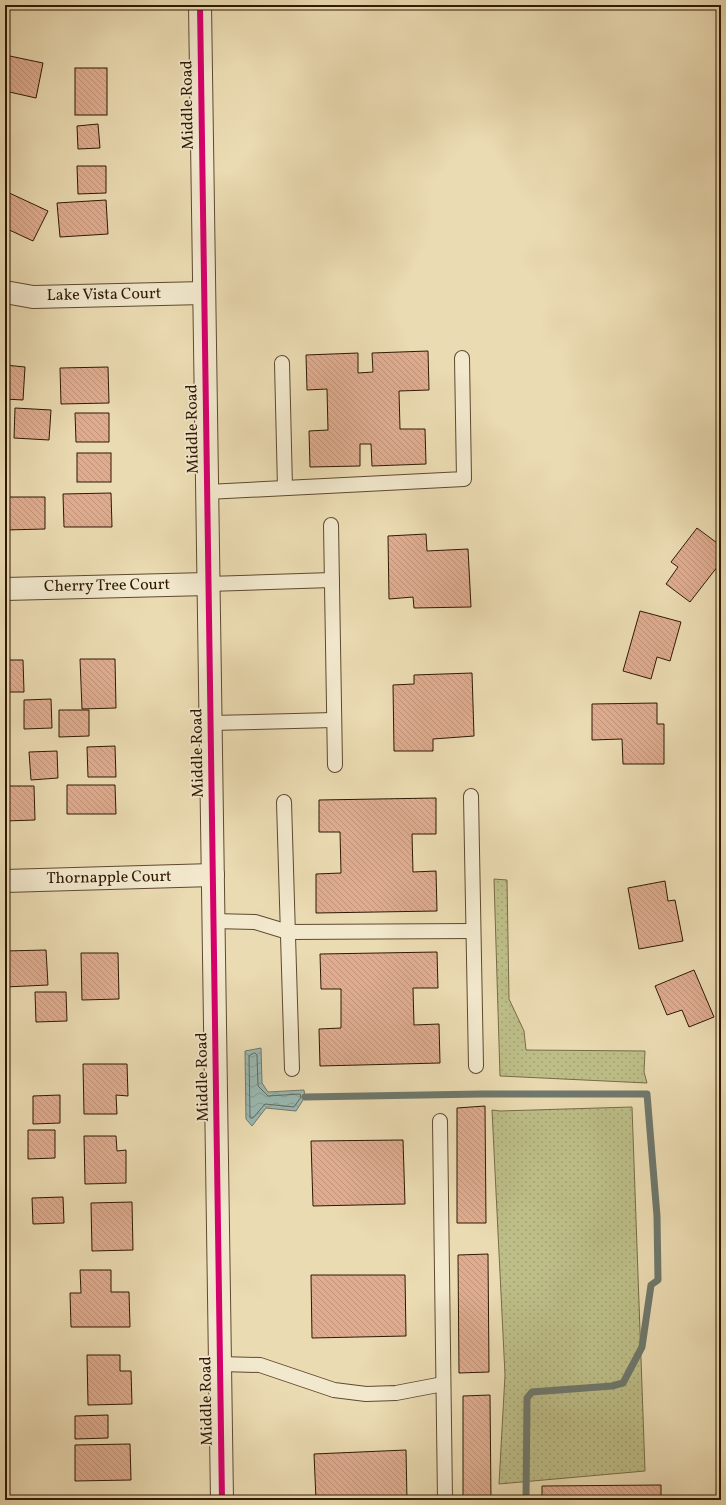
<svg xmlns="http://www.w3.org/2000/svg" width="726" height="1505" font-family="Vollkorn,serif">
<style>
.grass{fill:url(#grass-dots);stroke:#766c46}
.water{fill:url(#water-waves);stroke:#6f796d}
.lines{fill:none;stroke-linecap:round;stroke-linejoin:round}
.shore{stroke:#64695b;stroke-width:1}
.stream{stroke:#6f796d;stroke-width:7}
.building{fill:url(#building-back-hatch);stroke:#2f1903}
.lane-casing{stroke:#5e4a2f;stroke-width:16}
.street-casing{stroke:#5e4a2f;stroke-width:24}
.lane{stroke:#f2e8cd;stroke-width:14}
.street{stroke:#f2e8cd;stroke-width:22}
.cycleway-casing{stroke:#f2e8cd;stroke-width:8}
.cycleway{stroke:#d6006c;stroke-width:6}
.labels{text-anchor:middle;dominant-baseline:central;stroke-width:3.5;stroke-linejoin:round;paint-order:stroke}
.street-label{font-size:16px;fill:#2f1903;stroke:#f2e8cd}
</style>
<defs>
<pattern id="grass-dots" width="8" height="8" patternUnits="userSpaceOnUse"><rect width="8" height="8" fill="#bdbe88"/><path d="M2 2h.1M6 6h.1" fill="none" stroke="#a3a374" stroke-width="1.8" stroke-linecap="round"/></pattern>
<pattern id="water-waves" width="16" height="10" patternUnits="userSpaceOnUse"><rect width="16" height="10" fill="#9ab9b3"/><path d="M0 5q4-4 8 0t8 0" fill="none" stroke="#859e98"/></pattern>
<pattern id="building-back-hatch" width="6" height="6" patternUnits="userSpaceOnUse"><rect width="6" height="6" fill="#dfac8f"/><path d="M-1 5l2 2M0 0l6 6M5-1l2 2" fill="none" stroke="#c0937a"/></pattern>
</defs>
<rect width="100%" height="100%" fill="#ebdbb2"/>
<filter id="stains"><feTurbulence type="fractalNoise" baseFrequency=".005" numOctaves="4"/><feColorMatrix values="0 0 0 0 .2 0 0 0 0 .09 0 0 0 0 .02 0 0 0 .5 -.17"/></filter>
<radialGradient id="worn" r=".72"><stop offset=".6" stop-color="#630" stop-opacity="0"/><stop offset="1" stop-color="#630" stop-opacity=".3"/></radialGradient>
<!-- grass -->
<g class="grass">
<path d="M 494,879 L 507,880 L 509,999 L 524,1031 L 526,1050 L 645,1051 L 644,1072 L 647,1083 L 500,1076 Z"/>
<path d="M 632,1107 L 645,1471 L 499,1484 L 505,1375 L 492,1110 L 500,1111 Z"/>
</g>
<!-- water -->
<path class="water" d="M 261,1048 L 262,1083 L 268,1092 L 304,1090 L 305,1097 L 296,1111 L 266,1108 L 252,1126 L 246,1119 L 245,1051 Z"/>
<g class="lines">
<!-- shore -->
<path class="shore" d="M 255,1053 L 257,1055 L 258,1086 L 268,1096 L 300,1094 L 301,1097 L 294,1107 L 265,1104 L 253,1118 L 250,1118 L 249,1056 Z"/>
<!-- stream -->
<path class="stream" d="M 305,1097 L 482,1094 L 647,1094 L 657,1216 L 658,1280 L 651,1285 L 642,1347 L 623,1383 L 612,1386 L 532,1392 L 527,1398 L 526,1500"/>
</g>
<!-- building -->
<g class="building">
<path d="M 5,55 L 43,63 L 36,98 L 5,91 Z"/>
<rect x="75" y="68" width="32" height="47"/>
<path d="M 98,124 L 100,148 L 78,149 L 77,126 Z"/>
<path d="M 77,166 L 106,166 L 106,193 L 78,194 Z"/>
<path d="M 5,191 L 48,211 L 33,241 L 5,228 Z"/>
<path d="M 106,200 L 108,234 L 60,237 L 57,203 Z"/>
<path d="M 428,351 L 429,390 L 399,391 L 400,429 L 425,429 L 426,464 L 372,466 L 371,444 L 360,444 L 360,466 L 310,467 L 309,431 L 328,430 L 327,389 L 307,390 L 306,355 L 358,353 L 358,373 L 373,372 L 372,353 Z"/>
<path d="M 5,365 L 25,367 L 23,400 L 5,399 Z"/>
<path d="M 108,367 L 109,403 L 61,404 L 60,368 Z"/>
<path d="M 15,408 L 51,410 L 49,440 L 14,438 Z"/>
<path d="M 75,413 L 109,413 L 109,442 L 76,442 Z"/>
<rect x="77" y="453" width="34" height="29"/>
<path d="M 111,493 L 112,527 L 64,527 L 63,494 Z"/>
<path d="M 5,497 L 45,497 L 45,529 L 5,530 Z"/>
<path d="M 697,528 L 721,546 L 721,562 L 690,602 L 666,584 L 678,567 L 671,562 Z"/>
<path d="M 426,534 L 427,551 L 468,549 L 471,607 L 414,608 L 413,597 L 389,599 L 388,536 Z"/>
<path d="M 640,611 L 681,622 L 670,661 L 657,657 L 651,679 L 623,671 Z"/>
<path d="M 80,659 L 115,659 L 116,708 L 82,709 Z"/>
<path d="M 5,660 L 23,660 L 24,692 L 5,692 Z"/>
<path d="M 472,673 L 474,736 L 433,739 L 433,751 L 394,751 L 393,685 L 414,684 L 414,675 Z"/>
<path d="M 51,699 L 52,728 L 24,729 L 24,700 Z"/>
<path d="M 657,703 L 657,724 L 664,724 L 664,764 L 623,764 L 622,739 L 592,740 L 592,704 Z"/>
<path d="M 59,710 L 89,710 L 89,736 L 59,737 Z"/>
<path d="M 115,746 L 116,777 L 88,777 L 87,747 Z"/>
<path d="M 57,751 L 58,778 L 31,780 L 29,752 Z"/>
<path d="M 67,785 L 115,785 L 116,814 L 67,814 Z"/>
<path d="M 5,786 L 34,786 L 35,820 L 5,821 Z"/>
<path d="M 436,798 L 436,834 L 412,834 L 413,872 L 436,871 L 437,911 L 316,913 L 316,874 L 341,873 L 340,832 L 319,832 L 319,800 Z"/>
<path d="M 665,881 L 668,901 L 675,900 L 683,941 L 639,949 L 628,888 Z"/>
<path d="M 46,950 L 48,985 L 5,987 L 5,951 Z"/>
<path d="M 437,952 L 438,988 L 413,988 L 414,1025 L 439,1024 L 440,1063 L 320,1066 L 319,1029 L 341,1028 L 341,989 L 321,989 L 320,954 Z"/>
<path d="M 81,953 L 118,953 L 119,999 L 82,1000 Z"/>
<path d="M 694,970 L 714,1017 L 689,1027 L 682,1010 L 667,1015 L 655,986 Z"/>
<path d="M 35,992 L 66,992 L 67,1021 L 36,1022 Z"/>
<path d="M 83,1064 L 127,1064 L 128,1096 L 116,1095 L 117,1114 L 84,1114 Z"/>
<path d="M 60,1095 L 60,1123 L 33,1124 L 33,1096 Z"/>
<path d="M 485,1106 L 486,1223 L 457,1223 L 457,1108 Z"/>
<path d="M 28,1130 L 55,1130 L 55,1158 L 28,1159 Z"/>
<path d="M 84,1136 L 116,1136 L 117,1151 L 126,1150 L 126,1183 L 85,1184 Z"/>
<path d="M 403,1140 L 405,1204 L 313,1206 L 311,1141 Z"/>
<path d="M 63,1197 L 64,1223 L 33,1224 L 32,1198 Z"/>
<path d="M 132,1202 L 133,1250 L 92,1251 L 91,1203 Z"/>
<path d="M 488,1254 L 489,1372 L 459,1373 L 458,1255 Z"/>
<path d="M 80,1270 L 111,1270 L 111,1292 L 129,1292 L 130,1327 L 71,1327 L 70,1293 L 81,1293 Z"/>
<path d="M 311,1275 L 405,1275 L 406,1336 L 312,1338 Z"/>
<path d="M 87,1355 L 120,1355 L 120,1371 L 131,1371 L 132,1404 L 88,1405 Z"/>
<path d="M 490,1395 L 491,1500 L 463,1500 L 463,1396 Z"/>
<path d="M 108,1415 L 108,1438 L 75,1439 L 75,1416 Z"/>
<path d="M 130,1444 L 131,1480 L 75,1481 L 75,1445 Z"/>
<path d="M 406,1450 L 407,1500 L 316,1500 L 314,1454 Z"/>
<path d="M 661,1485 L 661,1500 L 542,1500 L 542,1486 Z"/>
</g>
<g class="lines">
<!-- lane casing -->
<g class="lane-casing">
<g id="lane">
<path d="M 282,363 L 285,488"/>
<path d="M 207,492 L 464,479 L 462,358"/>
<path d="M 331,525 L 335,765"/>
<path d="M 208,584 L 332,580"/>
<path d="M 210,723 L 334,720"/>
<path d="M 471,796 L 476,1066"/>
<path d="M 284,802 L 292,1069"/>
<path d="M 213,921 L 255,922 L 288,932 L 473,931"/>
<path d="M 440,1121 L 445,1500"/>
<path d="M 220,1364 L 260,1365 L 334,1390 L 366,1394 L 396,1393 L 443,1384"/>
</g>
</g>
<!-- street casing -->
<g class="street-casing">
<g id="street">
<path d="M 200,5 L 222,1500"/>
<path d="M 5,292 L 33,297 L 204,293"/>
<path d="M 5,589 L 208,584"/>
<path d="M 5,881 L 213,875"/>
</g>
</g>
<!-- lane -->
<use href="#lane" class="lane"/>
<!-- street -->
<use href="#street" class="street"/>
<!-- cycleway casing -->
<g class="cycleway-casing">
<path id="cycleway" d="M 200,5 L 222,1500"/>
</g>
<!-- cycleway -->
<use href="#cycleway" class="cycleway"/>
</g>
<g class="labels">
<!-- street labels -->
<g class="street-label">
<text transform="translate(188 105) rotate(-91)">Middle Road</text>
<text transform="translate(104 295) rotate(-1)">Lake Vista Court</text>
<text transform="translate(193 429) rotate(-91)">Middle Road</text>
<text transform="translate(107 586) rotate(-1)">Cherry Tree Court</text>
<text transform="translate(198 753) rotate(-91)">Middle Road</text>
<text transform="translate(109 878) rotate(-1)">Thornapple Court</text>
<text transform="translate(203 1077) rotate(-91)">Middle Road</text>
<text transform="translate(207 1401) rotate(-91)">Middle Road</text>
</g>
</g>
<!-- margin -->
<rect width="726" height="1505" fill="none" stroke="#ebdbb2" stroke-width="20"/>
<rect x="6" y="6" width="714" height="1493" fill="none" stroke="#2f1903" stroke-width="2"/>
<rect x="10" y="10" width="706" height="1485" fill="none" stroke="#2f1903"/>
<rect width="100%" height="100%" filter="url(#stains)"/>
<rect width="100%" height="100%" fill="url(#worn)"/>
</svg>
